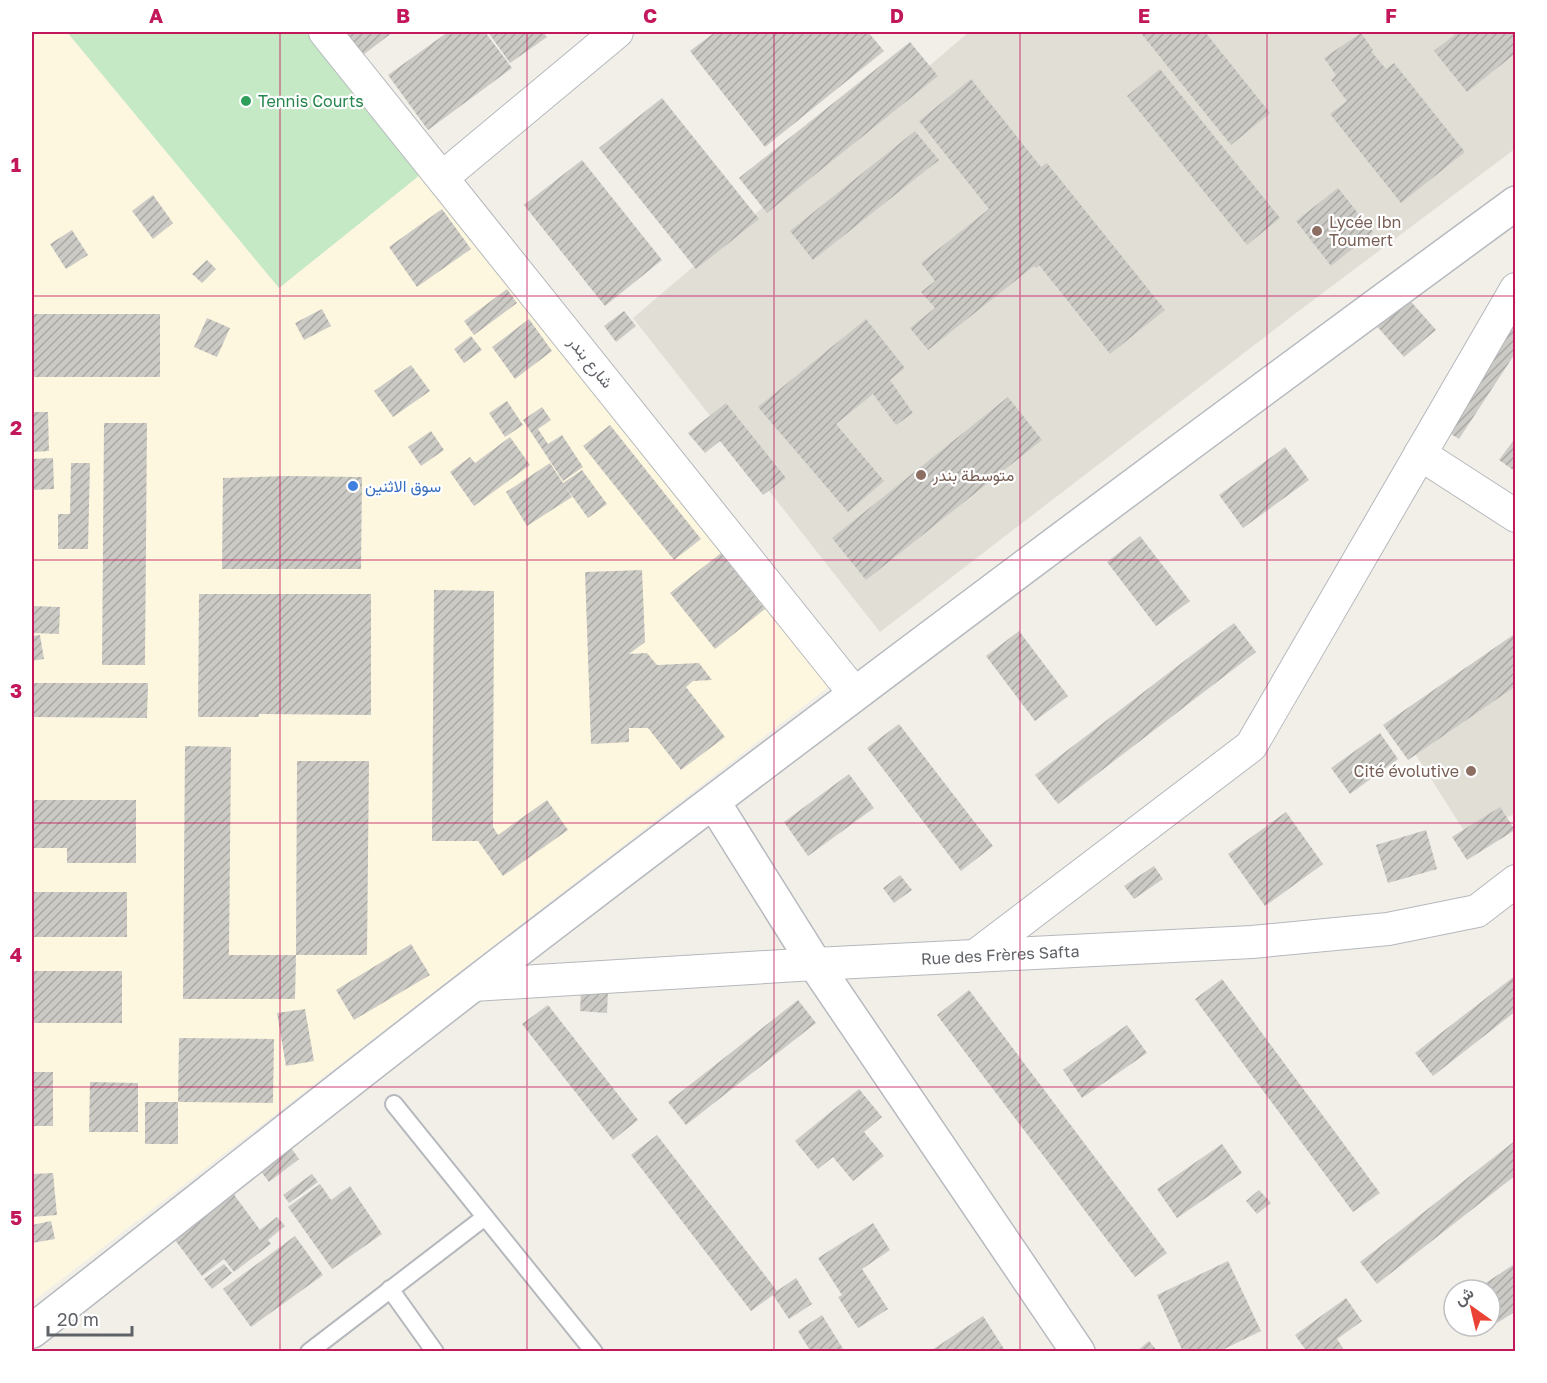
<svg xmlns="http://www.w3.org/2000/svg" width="1547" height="1383" font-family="'Golos Text',Vazirmatn,sans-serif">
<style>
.commercial{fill:#fef7e0}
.education{fill:#e1ded6}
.pitch{fill:#c5e8c5}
.building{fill:url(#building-hatch)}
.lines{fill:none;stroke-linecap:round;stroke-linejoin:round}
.lane-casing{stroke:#b5b8bc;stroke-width:20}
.street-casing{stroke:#b5b8bc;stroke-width:34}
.secondary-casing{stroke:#b6babf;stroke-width:36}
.lane{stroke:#fff;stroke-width:16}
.street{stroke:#fff;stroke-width:32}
.secondary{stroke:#fff;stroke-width:33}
.grid{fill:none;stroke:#c2185b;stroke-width:1.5;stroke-opacity:0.55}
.leisure-dot{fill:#2e9e5b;stroke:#fff;stroke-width:2}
.education-dot{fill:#8d6e63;stroke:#fff;stroke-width:2}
.shop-dot{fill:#3f7fe0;stroke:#fff;stroke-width:2}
.labels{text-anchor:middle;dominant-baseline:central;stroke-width:4.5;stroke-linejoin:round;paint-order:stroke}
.leisure-label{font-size:16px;fill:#27864d;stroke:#fff;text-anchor:start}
.education-label{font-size:16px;fill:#785e54;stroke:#fff;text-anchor:start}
.street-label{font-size:16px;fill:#5f6368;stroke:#fff}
.shop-label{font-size:16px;fill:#366cbe;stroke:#fff;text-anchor:start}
.neatline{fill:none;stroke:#c2185b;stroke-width:2}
.grid-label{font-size:20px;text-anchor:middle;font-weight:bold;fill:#c2185b}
</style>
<defs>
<pattern id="building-hatch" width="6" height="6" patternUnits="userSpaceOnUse" patternTransform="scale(1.5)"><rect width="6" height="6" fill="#cccac5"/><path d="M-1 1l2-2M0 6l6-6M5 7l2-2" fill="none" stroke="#a9a8a4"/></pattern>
</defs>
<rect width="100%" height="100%" fill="#f1efe8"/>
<!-- commercial -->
<path class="commercial" d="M 32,32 L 67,32 L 279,288 L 425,171 L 832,684 L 32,1302 Z"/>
<!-- education -->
<g class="education">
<path d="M 969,32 L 1515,32 L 1515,149 L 1296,313 L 880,632 L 633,318 Z"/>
<path d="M 1515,644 L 1515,814 L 1466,834 L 1399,728 Z"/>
</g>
<!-- pitch -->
<path class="pitch" d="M 67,32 L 311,32 L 425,171 L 279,288 Z"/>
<!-- building -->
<g class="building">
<path d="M 345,32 L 393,32 L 363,55 Z"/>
<path d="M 448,32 L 485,32 L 512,68 L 428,130 L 388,75 Z"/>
<path d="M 488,32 L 543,32 L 547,37 L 510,63 Z"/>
<path d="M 715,32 L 868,32 L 884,51 L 765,147 L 690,51 Z"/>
<path d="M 1140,32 L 1205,32 L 1270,113 L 1231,145 Z"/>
<path d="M 1458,32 L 1516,32 L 1516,53 L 1467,92 L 1434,51 Z"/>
<path d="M 1361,33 L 1373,50 L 1371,51 L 1386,69 L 1394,63 L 1465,152 L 1401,203 L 1330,114 L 1347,101 L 1331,80 L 1336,75 L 1324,58 Z"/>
<path d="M 910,42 L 938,76 L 767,213 L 739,178 Z"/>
<path d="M 1160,69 L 1280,218 L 1247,245 L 1127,96 Z"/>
<path d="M 971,79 L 1041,167 L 1047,163 L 1165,310 L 1110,354 L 1039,265 L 1036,268 L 1034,266 L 928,350 L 910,328 L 935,308 L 921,292 L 935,281 L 921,263 L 989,209 L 919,121 Z"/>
<path d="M 662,98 L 759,219 L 696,269 L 599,148 Z"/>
<path d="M 915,131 L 939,160 L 813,260 L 790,231 Z"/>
<path d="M 582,160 L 662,260 L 605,306 L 524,205 Z"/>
<path d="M 1338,188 L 1373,232 L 1331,266 L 1296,221 Z"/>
<path d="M 153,195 L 173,223 L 153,239 L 132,211 Z"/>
<path d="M 442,209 L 471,249 L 417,287 L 389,247 Z"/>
<path d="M 72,230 L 88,255 L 66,269 L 50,244 Z"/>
<path d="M 207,260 L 216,269 L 202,283 L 192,274 Z"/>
<path d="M 1516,281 L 1516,352 L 1459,439 L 1427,419 Z"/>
<path d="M 507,289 L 517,303 L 474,335 L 464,321 Z"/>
<path d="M 1406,296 L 1436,330 L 1404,357 L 1374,323 Z"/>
<path d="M 322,309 L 331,326 L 304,340 L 295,323 Z"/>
<path d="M 624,311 L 636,326 L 616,342 L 604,326 Z"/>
<rect x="32" y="314" width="128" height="63"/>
<path d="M 207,318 L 230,328 L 217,357 L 194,347 Z"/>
<path d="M 529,319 L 552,351 L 515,379 L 492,347 Z"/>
<path d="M 866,319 L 905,368 L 890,380 L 913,413 L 896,425 L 873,394 L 836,424 L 884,481 L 848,512 L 758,407 Z"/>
<path d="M 471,336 L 482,350 L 464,363 L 454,349 Z"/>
<path d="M 411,365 L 430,391 L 393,417 L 374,391 Z"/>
<path d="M 1008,397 L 1042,440 L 866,580 L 832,538 Z"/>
<path d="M 507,401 L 523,425 L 505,437 L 489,413 Z"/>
<path d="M 726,403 L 786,478 L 763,495 L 720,441 L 705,453 L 688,433 Z"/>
<path d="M 542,407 L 551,420 L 538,429 L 548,444 L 562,435 L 583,467 L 563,481 L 523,420 Z"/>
<path d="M 32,412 L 48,412 L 49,451 L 32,452 Z"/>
<path d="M 104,423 L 147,423 L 145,665 L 102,665 Z"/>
<path d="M 610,425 L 701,539 L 674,560 L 583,446 Z"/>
<path d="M 431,431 L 444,450 L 421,466 L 408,447 Z"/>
<path d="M 510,437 L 530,465 L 474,506 L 450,472 L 470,457 L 475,463 Z"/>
<path d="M 1516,437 L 1516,472 L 1499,460 Z"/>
<path d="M 1285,447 L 1309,480 L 1243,528 L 1219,495 Z"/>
<path d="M 53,458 L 54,489 L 32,490 L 32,459 Z"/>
<path d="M 71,463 L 90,463 L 88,549 L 58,549 L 58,514 L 70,514 Z"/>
<path d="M 550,463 L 563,483 L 582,470 L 607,504 L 588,518 L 565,486 L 572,497 L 527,526 L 506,492 Z"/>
<path d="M 287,476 L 362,477 L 361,569 L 222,569 L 223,478 Z"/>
<path d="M 1140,536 L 1190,601 L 1156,626 L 1107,562 Z"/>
<path d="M 721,553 L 765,609 L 715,649 L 670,593 Z"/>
<path d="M 642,570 L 645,642 L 629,654 L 647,653 L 657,665 L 699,663 L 712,680 L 693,681 L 686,687 L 725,737 L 681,770 L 648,728 L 629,728 L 629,742 L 591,744 L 585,572 Z"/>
<path d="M 434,590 L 494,591 L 493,827 L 498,835 L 547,800 L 568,830 L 503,876 L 478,841 L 432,841 Z"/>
<path d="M 199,594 L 371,594 L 371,715 L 259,714 L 259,717 L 198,717 Z"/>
<path d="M 32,606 L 60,607 L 59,634 L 32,633 Z"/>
<path d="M 1234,623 L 1256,652 L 1058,804 L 1035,775 Z"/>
<path d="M 1019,631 L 1068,696 L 1035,721 L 986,656 Z"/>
<path d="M 1516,633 L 1516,686 L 1408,760 L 1383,725 Z"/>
<path d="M 40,635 L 44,659 L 32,661 L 32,636 Z"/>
<path d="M 32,683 L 148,683 L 147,718 L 32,717 Z"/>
<path d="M 899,724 L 993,846 L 961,871 L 867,748 Z"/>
<path d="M 1380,733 L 1398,759 L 1350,794 L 1331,768 Z"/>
<path d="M 185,746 L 231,747 L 229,955 L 296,955 L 295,999 L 183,999 Z"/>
<path d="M 297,761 L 369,761 L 367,955 L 296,955 Z"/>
<path d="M 849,774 L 874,808 L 808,856 L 784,822 Z"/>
<path d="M 32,800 L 136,800 L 136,863 L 67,863 L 67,848 L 32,848 Z"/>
<path d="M 1500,807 L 1515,830 L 1467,860 L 1452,837 Z"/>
<path d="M 1286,812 L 1323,864 L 1265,906 L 1228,854 Z"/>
<path d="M 1426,830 L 1437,869 L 1388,883 L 1376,845 Z"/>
<path d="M 1154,866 L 1163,879 L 1134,899 L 1124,886 Z"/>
<path d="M 900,875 L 912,890 L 894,903 L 883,888 Z"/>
<rect x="32" y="892" width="95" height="45"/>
<path d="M 411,944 L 430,975 L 354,1020 L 336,990 Z"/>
<rect x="32" y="971" width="90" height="52"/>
<path d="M 1516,975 L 1516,1011 L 1433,1076 L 1415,1053 Z"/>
<path d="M 1222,979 L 1380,1193 L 1353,1212 L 1195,999 Z"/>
<path d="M 581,989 L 608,990 L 607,1013 L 580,1011 Z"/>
<path d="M 969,990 L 1167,1253 L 1135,1277 L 937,1015 Z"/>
<path d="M 798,1000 L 816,1023 L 686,1125 L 668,1102 Z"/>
<path d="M 548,1005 L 638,1120 L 613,1140 L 522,1024 Z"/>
<path d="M 305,1009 L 314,1061 L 286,1066 L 277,1013 Z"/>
<path d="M 1127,1025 L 1147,1053 L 1082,1098 L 1063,1070 Z"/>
<path d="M 179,1038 L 274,1039 L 273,1103 L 178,1102 Z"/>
<rect x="32" y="1072" width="21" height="54"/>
<path d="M 90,1082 L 138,1083 L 138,1132 L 89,1132 Z"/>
<path d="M 859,1089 L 882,1117 L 864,1132 L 884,1156 L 853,1181 L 833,1157 L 818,1169 L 795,1141 Z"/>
<rect x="145" y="1102" width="33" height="42"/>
<path d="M 657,1135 L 777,1291 L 796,1278 L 812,1304 L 789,1319 L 773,1295 L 751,1311 L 631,1155 Z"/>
<path d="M 284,1138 L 299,1159 L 269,1182 L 253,1161 Z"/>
<path d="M 1516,1140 L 1516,1175 L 1377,1284 L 1360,1262 Z"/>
<path d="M 1222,1144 L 1242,1173 L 1177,1218 L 1157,1189 Z"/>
<path d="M 53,1173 L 57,1215 L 32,1217 L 32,1174 Z"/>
<path d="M 312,1174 L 318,1182 L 289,1203 L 283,1195 Z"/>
<path d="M 224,1181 L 260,1230 L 277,1217 L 285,1226 L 268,1240 L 271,1244 L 234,1272 L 224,1259 L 202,1276 L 166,1228 Z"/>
<path d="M 320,1184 L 331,1200 L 350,1186 L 382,1234 L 332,1269 L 288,1207 Z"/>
<path d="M 1259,1190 L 1271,1203 L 1257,1214 L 1246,1201 Z"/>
<path d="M 51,1221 L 55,1239 L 32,1243 L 32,1225 Z"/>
<path d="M 873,1223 L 890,1250 L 862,1269 L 888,1309 L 858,1328 L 838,1297 L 842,1295 L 818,1258 Z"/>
<path d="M 295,1236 L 323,1275 L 251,1327 L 223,1289 Z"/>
<path d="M 1228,1261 L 1261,1331 L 1218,1352 L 1183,1352 L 1157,1295 Z"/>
<path d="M 1516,1263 L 1516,1311 L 1497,1323 L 1490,1312 L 1490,1290 L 1475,1290 Z"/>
<path d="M 224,1264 L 232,1273 L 212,1289 L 204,1279 Z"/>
<path d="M 1346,1298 L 1362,1321 L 1337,1339 L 1343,1348 L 1338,1352 L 1307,1352 L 1295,1335 Z"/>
<path d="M 822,1315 L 845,1352 L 811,1352 L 798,1331 Z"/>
<path d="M 983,1316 L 1006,1352 L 929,1352 Z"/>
<path d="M 1149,1341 L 1158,1352 L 1136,1352 Z"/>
</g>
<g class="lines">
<!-- lane casing -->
<g class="lane-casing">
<g id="lane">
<path d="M 394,1104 L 594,1352"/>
<path d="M 390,1289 L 435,1352"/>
<path d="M 309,1352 L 485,1217"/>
</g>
</g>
<!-- street casing -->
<g class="street-casing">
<g id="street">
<path d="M 325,32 L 855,694"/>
<path d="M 443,177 L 617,32"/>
<path d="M 1420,454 L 1516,516"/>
<path d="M 975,956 L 1251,746 L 1516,289"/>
<path id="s1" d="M 473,985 L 815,964 L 1252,942 L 1388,929 L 1477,911 L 1516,881"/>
</g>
</g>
<!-- secondary casing -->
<g class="secondary-casing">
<g id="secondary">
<path d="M 714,803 L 815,964 L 1078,1352"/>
<path d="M 32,1331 C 179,1216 325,1099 474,984 C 818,720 1165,460 1516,203"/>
</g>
</g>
<!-- lane -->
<use href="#lane" class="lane"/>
<!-- street -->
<use href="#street" class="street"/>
<!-- secondary -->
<use href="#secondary" class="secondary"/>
</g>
<!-- grid -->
<path class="grid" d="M 280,32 L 280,1352M 527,32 L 527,1352M 774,32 L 774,1352M 1020,32 L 1020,1352M 1267,32 L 1267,1352M 32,296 L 1516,296M 32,560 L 1516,560M 32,823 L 1516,823M 32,1087 L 1516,1087"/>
<!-- markers -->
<circle class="leisure-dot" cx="246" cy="101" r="6"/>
<g class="education-dot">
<circle cx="1317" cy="231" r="6"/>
<circle cx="921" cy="475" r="6"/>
<circle cx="1471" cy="771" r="6"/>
</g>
<circle class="shop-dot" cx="353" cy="486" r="6"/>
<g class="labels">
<!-- leisure labels -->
<g class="leisure-label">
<text x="258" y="101">Tennis Courts</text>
</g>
<!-- education labels -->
<g class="education-label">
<text x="1329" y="222">Lycée Ibn<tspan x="1329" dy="18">Toumert</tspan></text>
<text x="933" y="475">متوسطة بندر</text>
<text x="1459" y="771" text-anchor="end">Cité évolutive</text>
</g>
<!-- street labels -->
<g class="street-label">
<text transform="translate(591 362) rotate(51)">شارع بندر</text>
<text stroke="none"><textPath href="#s1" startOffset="528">Rue des Frères Safta</textPath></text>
</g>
<!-- shop labels -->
<g class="shop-label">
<text x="365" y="486">ﺳﻮق اﻻﺛﻨﻴﻦ</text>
</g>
</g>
<!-- border -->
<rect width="1547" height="1383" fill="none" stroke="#ffffff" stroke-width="66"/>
<!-- north arrow -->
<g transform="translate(1472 1308) rotate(326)"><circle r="28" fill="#ffffff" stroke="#bfc1c3" stroke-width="1.5"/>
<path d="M0-4.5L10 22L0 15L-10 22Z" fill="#ea4335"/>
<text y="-9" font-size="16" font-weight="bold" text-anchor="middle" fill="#5f6368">ش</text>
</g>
<!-- scale -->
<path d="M48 1326v9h84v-9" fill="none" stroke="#5f6368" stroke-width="3"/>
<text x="57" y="1326" font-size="18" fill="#5f6368" stroke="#ffffff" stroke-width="4.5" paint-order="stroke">20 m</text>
<rect x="33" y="33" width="1481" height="1317" class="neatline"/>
<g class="grid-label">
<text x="156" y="23">A</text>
<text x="403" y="23">B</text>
<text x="650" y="23">C</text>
<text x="897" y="23">D</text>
<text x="1144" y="23">E</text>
<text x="1391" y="23">F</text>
<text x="16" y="172">1</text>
<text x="16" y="435">2</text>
<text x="16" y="698">3</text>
<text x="16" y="962">4</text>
<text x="16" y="1225">5</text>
</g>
</svg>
